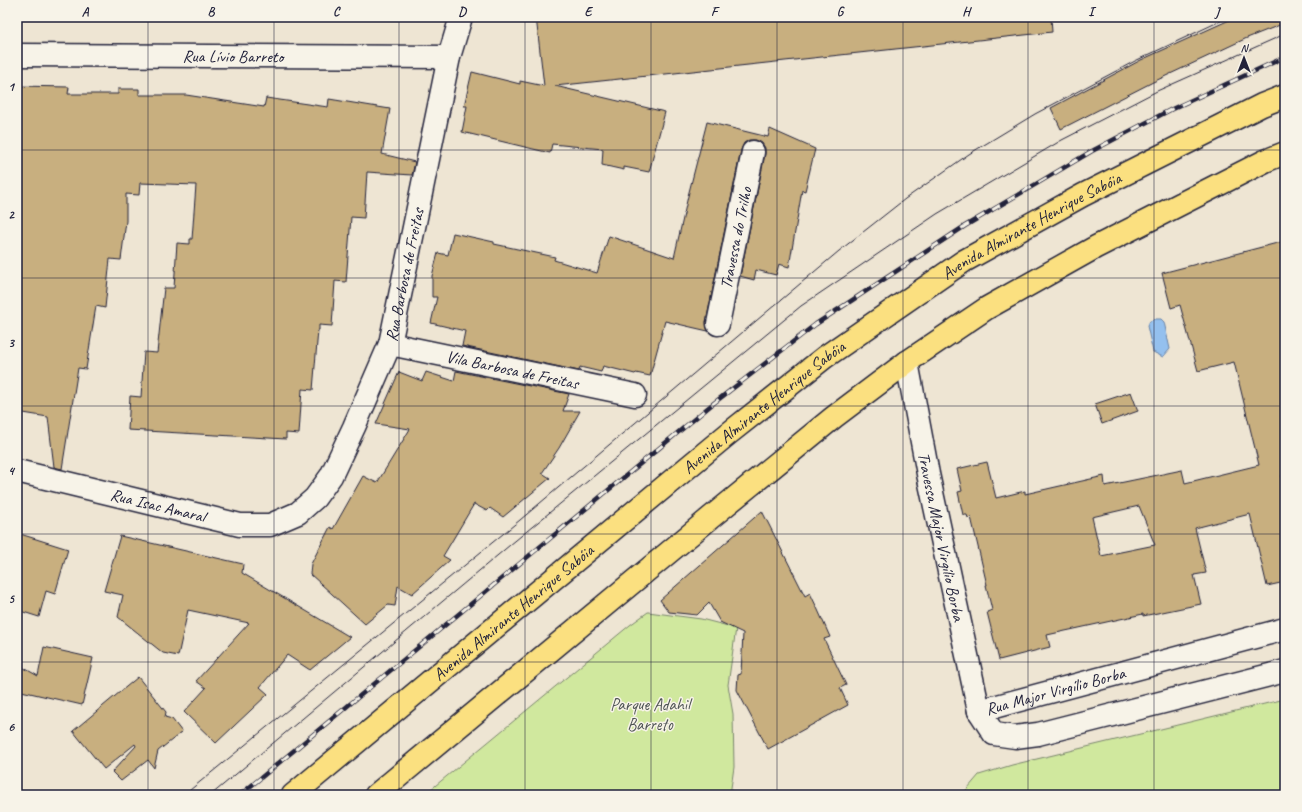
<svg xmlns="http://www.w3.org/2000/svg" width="1302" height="812" font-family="Caveat,sans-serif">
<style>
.green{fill:#d0e89e;stroke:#79856c}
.water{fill:#94c0ee;stroke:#6681a6}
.building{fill:#c8af7f;stroke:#22223b;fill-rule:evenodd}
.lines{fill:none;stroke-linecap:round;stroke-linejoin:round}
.minor-casing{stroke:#22223b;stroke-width:25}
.highway-casing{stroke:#22223b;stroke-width:25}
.minor{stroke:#f7f3e8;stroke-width:22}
.highway{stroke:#fbe080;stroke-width:22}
.tram{stroke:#22223b;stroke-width:1}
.rail-casing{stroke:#22223b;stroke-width:4.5}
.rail{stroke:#f7f3e8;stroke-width:3;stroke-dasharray:9;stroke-linecap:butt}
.grid{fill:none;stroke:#22223b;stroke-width:1;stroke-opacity:0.55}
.labels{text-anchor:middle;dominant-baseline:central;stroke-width:3;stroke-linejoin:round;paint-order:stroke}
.street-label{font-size:17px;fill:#22223b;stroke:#f7f3e8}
.park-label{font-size:17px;fill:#4e5454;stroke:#f7f3e8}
.neatline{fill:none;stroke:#22223b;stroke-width:1.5}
.grid-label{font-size:13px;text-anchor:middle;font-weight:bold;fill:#22223b}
</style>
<rect width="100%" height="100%" fill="#eee5d3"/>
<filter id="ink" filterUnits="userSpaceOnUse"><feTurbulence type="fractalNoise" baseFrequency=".025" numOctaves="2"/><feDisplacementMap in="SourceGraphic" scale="8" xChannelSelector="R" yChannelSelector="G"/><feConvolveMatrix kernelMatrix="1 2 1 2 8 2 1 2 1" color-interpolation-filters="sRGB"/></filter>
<g filter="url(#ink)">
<!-- green -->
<g class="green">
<path d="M 648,612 L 701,619 L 736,628 L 728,685 L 733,714 L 734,767 L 730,795 L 424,795 L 630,625 Z"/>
<path d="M 1285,699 L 1285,795 L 962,795 L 979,775 L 1012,765 Z"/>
</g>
<!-- water -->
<path class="water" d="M 1155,319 L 1161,319 L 1164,322 L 1170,349 L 1163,357 L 1153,352 L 1147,326 L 1150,321 Z"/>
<!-- building -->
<g class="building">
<path d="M 536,17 L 1051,17 L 1052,32 L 555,86 L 665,112 L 649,172 L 624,167 L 624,170 L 602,165 L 603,149 L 552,144 L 550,153 L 462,132 L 467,106 L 464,106 L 472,72 L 520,84 L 520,81 L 544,86 Z"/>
<path d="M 1236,17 L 1285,17 L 1285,23 L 1247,38 L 1153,82 L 1061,129 L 1051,108 L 1141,60 Z"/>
<path d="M 17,86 L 69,87 L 68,94 L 118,94 L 118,89 L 139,89 L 139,95 L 186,95 L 264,107 L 266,98 L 328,107 L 329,99 L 390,109 L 382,154 L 415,162 L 412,175 L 367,172 L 364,218 L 351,217 L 346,282 L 335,281 L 332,326 L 319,325 L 319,330 L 318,330 L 313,390 L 302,389 L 299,434 L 286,433 L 286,439 L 128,430 L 130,396 L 141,397 L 144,352 L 157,353 L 164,288 L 174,288 L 177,243 L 190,244 L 190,239 L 192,239 L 196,185 L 140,183 L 139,195 L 126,194 L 126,221 L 121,260 L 110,259 L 105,308 L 96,306 L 86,369 L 78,368 L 62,469 L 54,467 L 48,417 L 17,412 Z"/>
<path d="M 707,122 L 768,137 L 770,129 L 815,149 L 805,191 L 802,190 L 789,267 L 779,264 L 776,275 L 756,270 L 754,280 L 740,276 L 765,154 L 765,148 L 762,143 L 756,140 L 749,140 L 744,143 L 741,150 L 706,322 L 708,331 L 665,321 L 650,376 L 636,373 L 635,374 L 603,366 L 601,372 L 580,367 L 579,371 L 462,346 L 465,331 L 431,323 L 437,297 L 432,297 L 432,276 L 438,253 L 448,255 L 453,233 L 494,242 L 494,244 L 555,257 L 554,260 L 597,273 L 609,236 L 674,258 L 688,196 Z"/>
<path d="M 1285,241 L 1285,475 L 1281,476 L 1285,495 L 1285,582 L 1267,586 L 1250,514 L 1195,528 L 1206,573 L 1194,575 L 1201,604 L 1143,616 L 1143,614 L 1047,635 L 1050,647 L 999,660 L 987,612 L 992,610 L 986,585 L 987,585 L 971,517 L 968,518 L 967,515 L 963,515 L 958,492 L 962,491 L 957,469 L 987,462 L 996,498 L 1025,491 L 1025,494 L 1104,476 L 1105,486 L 1182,470 L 1185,483 L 1259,465 L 1234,362 L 1198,371 L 1180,305 L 1171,308 L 1162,273 ZM 1139,506 L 1155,545 L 1101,556 L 1092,517 Z"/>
<path d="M 456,371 L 569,394 L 563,411 L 580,411 L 559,448 L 542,473 L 550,478 L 503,517 L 490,508 L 487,511 L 474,504 L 443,556 L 450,560 L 412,594 L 398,586 L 395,606 L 388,605 L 365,624 L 310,574 L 311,564 L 330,527 L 333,529 L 363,476 L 377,483 L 410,429 L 376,424 L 399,372 L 422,381 L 426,372 L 454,381 Z"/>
<path d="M 1131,392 L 1138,411 L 1102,424 L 1095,404 Z"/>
<path d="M 762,511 L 805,596 L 810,593 L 818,610 L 830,637 L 824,639 L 846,685 L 840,688 L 848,705 L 768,749 L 737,690 L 738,675 L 741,674 L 743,633 L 720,622 L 709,603 L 697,615 L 669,612 L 660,600 Z"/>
<path d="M 17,533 L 68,549 L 55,594 L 46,591 L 39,617 L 17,610 Z"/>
<path d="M 120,536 L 243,564 L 242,573 L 350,637 L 310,670 L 287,655 L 260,687 L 268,694 L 216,743 L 184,712 L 206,688 L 196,681 L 249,623 L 188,610 L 178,656 L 163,653 L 118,617 L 123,595 L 104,591 Z"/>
<path d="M 44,647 L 93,658 L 82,705 L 17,690 L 17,664 L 38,676 Z"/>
<path d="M 138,677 L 166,712 L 165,717 L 172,719 L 182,732 L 158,751 L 154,768 L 148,760 L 121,781 L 112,772 L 136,746 L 135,744 L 104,769 L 73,731 Z"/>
</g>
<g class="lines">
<!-- minor casing -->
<g class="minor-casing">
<g id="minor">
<path id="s1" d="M 17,55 L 449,57"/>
<path id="s2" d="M 718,324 L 753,152"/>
<path id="s3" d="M 390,344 L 635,395"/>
<path id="s4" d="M 907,362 L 928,474 L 979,711 L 994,734 L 1015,737 L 1038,734 L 1285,671"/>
<path id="s5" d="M 17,471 L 240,525 L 270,525 L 298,513 L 315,498 L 331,476 L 354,427 L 390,344 L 449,57 L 461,17"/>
<path id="s6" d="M 979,711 L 1285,629"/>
</g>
</g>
<!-- highway casing -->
<g class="highway-casing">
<g id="highway">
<path id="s7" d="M 293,795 L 728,434 L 825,357 L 877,321 L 964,261 L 1083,195 L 1262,105 L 1285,96"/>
<path d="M 376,795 L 715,514 L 834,417 L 907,362 L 987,308 L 1096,247 L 1265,161 L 1285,153"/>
</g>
</g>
<!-- minor -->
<use href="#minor" class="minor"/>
<!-- highway -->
<use href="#highway" class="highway"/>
<!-- tram -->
<g class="tram">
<path d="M 184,795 L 520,520 L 839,251 L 905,199 L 969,154 L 1035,114 L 1135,61 L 1229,17"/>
<path d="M 211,795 L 510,545 L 801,306 L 937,214 L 1062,140 L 1157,91 L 1285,34"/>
</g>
<!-- rail casing -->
<g class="rail-casing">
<path id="rail" d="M 240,795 L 710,406 L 816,324 L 965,226 L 1092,151 L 1172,109 L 1285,57"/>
</g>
<!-- rail -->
<use href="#rail" class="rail"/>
</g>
</g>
<!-- grid -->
<path class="grid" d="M 148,17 L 148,795M 274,17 L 274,795M 399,17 L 399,795M 525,17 L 525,795M 651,17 L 651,795M 777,17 L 777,795M 903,17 L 903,795M 1028,17 L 1028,795M 1154,17 L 1154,795M 17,150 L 1285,150M 17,278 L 1285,278M 17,406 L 1285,406M 17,534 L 1285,534M 17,662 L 1285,662"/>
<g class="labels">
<!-- street labels -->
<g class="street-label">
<text stroke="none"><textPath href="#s1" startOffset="216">Rua Lívio Barreto</textPath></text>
<text stroke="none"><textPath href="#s7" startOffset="934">Avenida Almirante Henrique Sabóia</textPath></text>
<text stroke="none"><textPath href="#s2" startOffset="88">Travessa do Trilho</textPath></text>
<text stroke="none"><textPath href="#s5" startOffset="555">Rua Barbosa de Freitas</textPath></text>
<text stroke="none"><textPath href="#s3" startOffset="125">Vila Barbosa de Freitas</textPath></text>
<text stroke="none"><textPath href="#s7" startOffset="610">Avenida Almirante Henrique Sabóia</textPath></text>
<text stroke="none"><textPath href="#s5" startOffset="145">Rua Isac Amaral</textPath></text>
<text stroke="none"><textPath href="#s4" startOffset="178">Travessa Major Virgílio Borba</textPath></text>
<text stroke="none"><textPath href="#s7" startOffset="286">Avenida Almirante Henrique Sabóia</textPath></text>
<text stroke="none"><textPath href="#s6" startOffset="79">Rua Major Virgílio Borba</textPath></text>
</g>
<!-- park labels -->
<g class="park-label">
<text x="650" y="704">Parque Adahil<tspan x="650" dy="20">Barreto</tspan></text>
</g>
</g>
<!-- margin -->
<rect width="1302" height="812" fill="none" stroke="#f7f3e8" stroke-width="44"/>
<!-- north arrow -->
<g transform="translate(1244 58)" stroke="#f7f3e8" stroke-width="3" paint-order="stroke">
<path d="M0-3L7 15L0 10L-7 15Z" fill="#22223b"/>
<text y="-6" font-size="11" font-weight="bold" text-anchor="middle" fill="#22223b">N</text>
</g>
<rect x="22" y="22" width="1258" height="768" class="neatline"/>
<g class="grid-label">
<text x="85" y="16">A</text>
<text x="211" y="16">B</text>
<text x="336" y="16">C</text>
<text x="462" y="16">D</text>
<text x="588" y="16">E</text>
<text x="714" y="16">F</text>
<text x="840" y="16">G</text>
<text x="966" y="16">H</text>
<text x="1091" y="16">I</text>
<text x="1217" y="16">J</text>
<text x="11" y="91">1</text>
<text x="11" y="219">2</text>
<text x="11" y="347">3</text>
<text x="11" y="475">4</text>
<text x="11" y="603">5</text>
<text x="11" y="731">6</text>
</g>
</svg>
